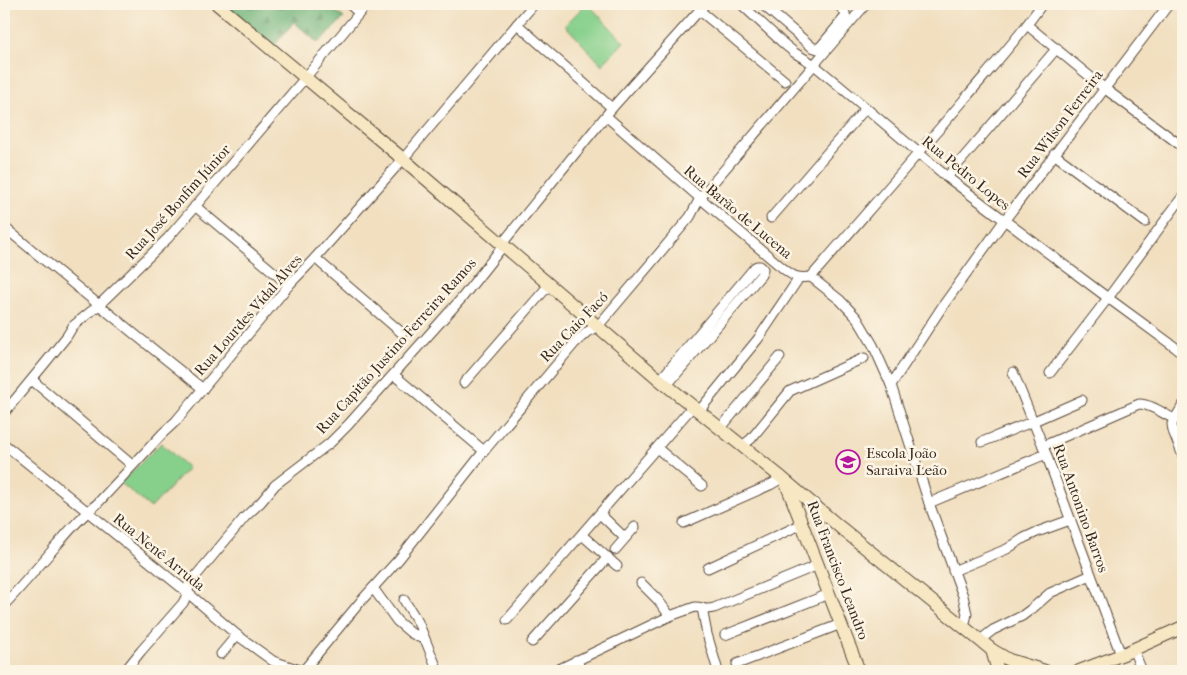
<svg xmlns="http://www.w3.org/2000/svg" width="1187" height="675" font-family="'IM FELL French Canon',serif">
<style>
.grass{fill:#87d08c;stroke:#617d55}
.forest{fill:url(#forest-firs);stroke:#546e4b}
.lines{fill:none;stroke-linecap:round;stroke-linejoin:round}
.street-casing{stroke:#564536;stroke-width:11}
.secondary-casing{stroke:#564536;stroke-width:14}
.street{stroke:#fff;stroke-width:9}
.secondary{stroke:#f7e8c3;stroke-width:12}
.labels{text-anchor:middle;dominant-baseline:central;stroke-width:5;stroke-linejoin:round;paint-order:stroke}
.street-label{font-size:15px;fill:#3b2a1e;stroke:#fcf5e5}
.poi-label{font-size:15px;fill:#3b2a1e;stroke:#fcf5e5;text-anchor:start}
</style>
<defs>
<pattern id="forest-firs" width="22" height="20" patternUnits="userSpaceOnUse" patternTransform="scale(1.25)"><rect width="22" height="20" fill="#6db278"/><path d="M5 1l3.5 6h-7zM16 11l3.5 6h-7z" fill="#5b9162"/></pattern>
</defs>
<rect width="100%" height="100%" fill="#fcf5e5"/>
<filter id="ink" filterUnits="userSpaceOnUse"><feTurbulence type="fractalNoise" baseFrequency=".02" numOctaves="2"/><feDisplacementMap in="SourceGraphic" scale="10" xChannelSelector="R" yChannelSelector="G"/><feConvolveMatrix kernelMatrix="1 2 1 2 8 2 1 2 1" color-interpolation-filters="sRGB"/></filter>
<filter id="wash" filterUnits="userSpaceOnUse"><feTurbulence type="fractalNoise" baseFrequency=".0096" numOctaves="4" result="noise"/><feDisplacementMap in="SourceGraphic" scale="20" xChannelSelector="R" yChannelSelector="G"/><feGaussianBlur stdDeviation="1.12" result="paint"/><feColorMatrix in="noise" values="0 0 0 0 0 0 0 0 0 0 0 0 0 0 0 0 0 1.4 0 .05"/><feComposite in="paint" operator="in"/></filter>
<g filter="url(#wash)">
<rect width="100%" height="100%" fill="#f1dfc0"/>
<!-- grass -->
<g class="grass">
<path d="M 586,4 L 588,4 L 624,42 L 602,65 L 565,25 Z"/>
<path d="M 161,443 L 188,468 L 151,508 L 121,483 Z"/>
</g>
<!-- forest -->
<path class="forest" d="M 222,4 L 327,4 L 344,18 L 318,43 L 294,22 L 273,47 Z"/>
</g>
<g filter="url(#ink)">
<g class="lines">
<!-- street casing -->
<g class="street-casing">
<g id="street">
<path d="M 349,4 L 359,13"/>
<path d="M 741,4 L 784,44 L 795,53 L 813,64 L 866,108 L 947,177 L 1108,298 L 1183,353"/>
<path d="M 762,4 L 812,47 L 818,49 L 821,46 L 845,17 C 847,11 840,7 836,4"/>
<path d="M 699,10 L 785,81"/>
<path d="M 517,24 L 612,108"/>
<path d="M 1027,25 L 1104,88 L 1183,147"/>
<path d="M 606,116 L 700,198 L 779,265 C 792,275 794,279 811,277 L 840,300 L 857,318 L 873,345 L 891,385 L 929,503 L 963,596 L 967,614 L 964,627"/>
<path d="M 1054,154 L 1145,222"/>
<path d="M 947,177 L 1057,48"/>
<path d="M 195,206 L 289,285"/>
<path d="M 771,218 L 866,108"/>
<path d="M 4,227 L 138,337 L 203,389"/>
<path d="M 501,245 L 612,108 L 705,4"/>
<path d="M 315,258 L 402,333"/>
<path d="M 811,277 C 862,218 913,160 963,101 C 990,69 1019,38 1042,4"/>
<path d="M 1013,372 L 1043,446 L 1121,655"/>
<path d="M 1050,373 L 1108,298 L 1183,196"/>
<path d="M 394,375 L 484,451"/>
<path d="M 32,380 L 132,465"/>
<path d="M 660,380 L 755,267 L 757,266 L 760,266 L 763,269 L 761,275 L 667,385"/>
<path d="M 464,383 L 549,285"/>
<path d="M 891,385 L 942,307 L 1004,221 L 1169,4"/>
<path d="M 1183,405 L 1172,424 L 1173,431 L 1183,456"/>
<path d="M 699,411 L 758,339 L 799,278"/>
<path d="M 4,413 L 46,362 L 67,336 L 73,326 L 99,305 L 168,238 L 305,78 L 367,4"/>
<path d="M 720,429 L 780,357"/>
<path d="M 982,442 L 1034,421 L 1082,400"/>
<path d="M 4,444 L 188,593 L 237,635 L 273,661 L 303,671"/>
<path d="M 742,446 L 751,439 L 790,391 L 864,358"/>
<path d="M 1043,446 L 1139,404 C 1151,404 1164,414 1174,419"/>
<path d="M 657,448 L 702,486"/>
<path d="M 929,503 L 1046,454"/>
<path d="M 600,514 L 625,538"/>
<path d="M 684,523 L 770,485 L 782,478"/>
<path d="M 582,535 L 617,566"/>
<path d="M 615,550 L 635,527"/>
<path d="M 708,568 L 802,524"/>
<path d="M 953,571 L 1007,549 L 1024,538 L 1037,532 L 1070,520"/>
<path d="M 641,583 L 658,600 L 670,616"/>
<path d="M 373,588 L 397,621 L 411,633 L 425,640"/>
<path d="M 404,600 L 418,622 L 438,671"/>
<path d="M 4,605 C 22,586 39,566 56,546 C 69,531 81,516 97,504 L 163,433 L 176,421 L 289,285 L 315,258 L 403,159 L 534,4"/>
<path d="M 702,608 L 707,634 L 718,671"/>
<path d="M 507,620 L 693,406"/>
<path d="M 725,635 L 829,594"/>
<path d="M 980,640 L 993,630 L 1022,616 L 1034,607 L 1050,593 L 1091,575"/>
<path d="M 532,642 L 608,557"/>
<path d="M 1133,649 L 1142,671"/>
<path d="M 221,654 L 237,635"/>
<path d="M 576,660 L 582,671"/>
<path d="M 737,664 L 841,624"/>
<path d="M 125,671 L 141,651 L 183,603 L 188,593 L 189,584 L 245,517 L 261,502 L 275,485 L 330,443 L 348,425 L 461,299 L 503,246"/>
<path d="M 303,671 L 361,601 L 399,559 L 484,451 L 574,344 L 587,332 L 598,326 L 690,217 L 700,198 L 866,4"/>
<path d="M 555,671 L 670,616 L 695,607 C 704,607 703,611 714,608 L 818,565"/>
</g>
</g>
<!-- secondary casing -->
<g class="secondary-casing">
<g id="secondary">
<path d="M 217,4 L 403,159 L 660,380 L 782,478 L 841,528 L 992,650 L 1009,660 L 1045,671"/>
<path d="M 786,483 L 859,671"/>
<path d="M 992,650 L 998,671"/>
<path d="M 1079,671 L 1121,655 L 1183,627"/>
</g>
</g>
<!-- street -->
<use href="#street" class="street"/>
<!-- secondary -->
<use href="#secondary" class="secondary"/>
</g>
</g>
<!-- icons -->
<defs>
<g id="school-ring" transform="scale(1.25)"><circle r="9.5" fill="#fcf5e5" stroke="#b5179e" stroke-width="1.5"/><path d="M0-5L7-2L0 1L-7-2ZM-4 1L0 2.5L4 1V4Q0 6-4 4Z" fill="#b5179e"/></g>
</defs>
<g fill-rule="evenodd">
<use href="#school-ring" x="848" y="462"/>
</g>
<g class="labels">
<!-- street labels -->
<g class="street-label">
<text transform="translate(1060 124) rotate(-53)">Rua Wilson Ferreira</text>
<text transform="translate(966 173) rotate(39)">Rua Pedro Lopes</text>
<text transform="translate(178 202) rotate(-48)">Rua José Bonfim Júnior</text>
<text transform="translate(738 212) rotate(40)">Rua Barão de Lucena</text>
<text transform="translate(248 315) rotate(-49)">Rua Lourdes Vídal Alves</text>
<text transform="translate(574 327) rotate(-46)">Rua Caio Facó</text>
<text transform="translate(396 346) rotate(-48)">Rua Capitão Justino Ferreira Ramos</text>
<text transform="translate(1081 508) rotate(70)">Rua Antonino Barros</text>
<text transform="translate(159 552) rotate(39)">Rua Nenê Arruda</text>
<text transform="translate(838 570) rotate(69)">Rua Francisco Leandro</text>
</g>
<!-- poi labels -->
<g class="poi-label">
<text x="866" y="453">Escola João<tspan x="866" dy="17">Saraiva Leão</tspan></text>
</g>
</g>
<!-- margin -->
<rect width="1187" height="675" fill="none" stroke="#fcf5e5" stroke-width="20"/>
</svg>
